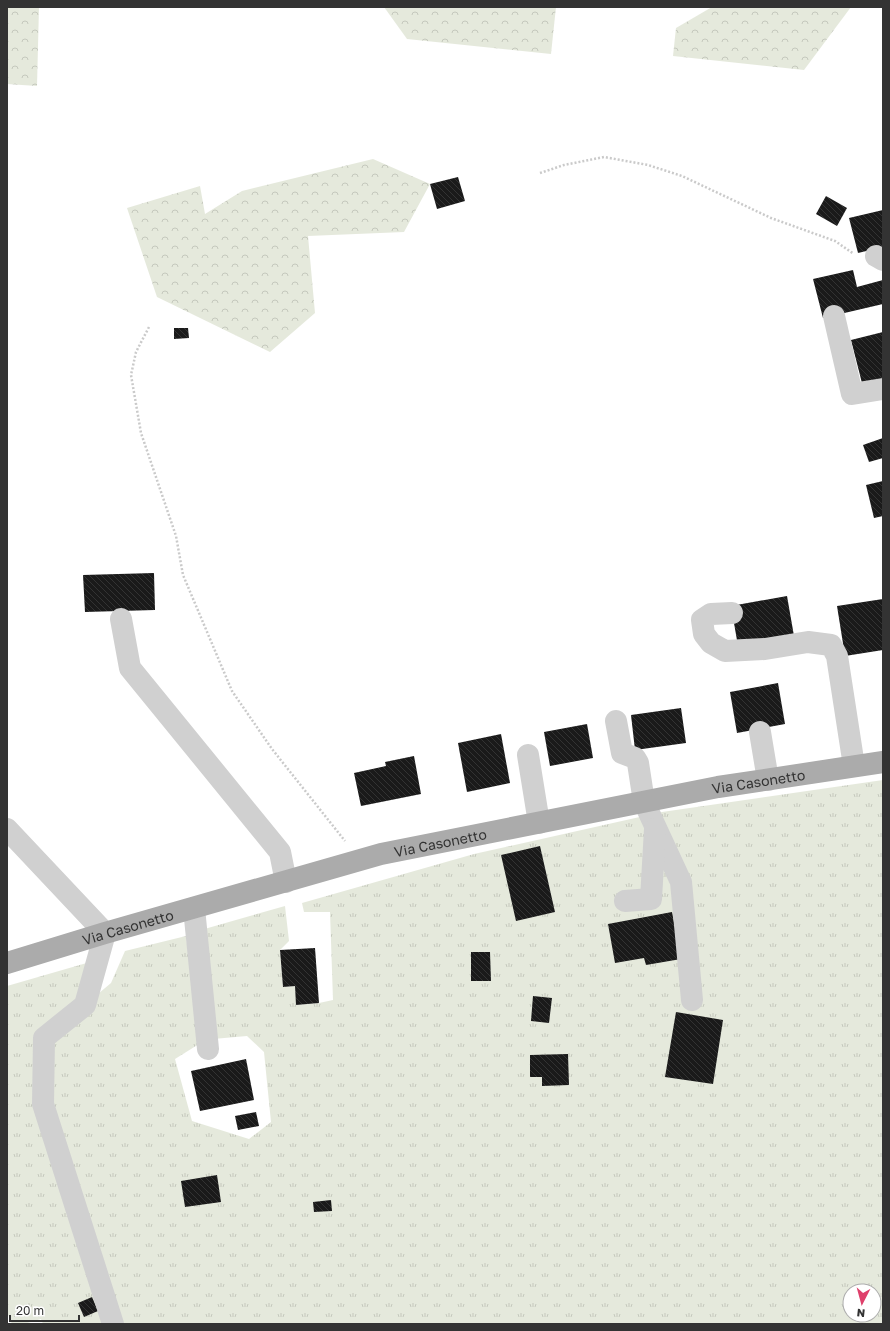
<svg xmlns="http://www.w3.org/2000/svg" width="890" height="1331" font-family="'Golos Text',sans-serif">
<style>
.grass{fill:url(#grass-tufts);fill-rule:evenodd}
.forest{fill:url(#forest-crowns)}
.building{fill:url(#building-back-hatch)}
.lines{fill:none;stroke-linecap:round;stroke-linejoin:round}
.path{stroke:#cacaca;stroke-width:2.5;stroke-dasharray:2 2;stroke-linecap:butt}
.minor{stroke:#d0d0d0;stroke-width:22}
.major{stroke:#ababab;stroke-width:22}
.labels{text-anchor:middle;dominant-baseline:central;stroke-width:4;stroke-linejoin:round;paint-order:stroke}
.street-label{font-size:14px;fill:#333;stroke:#fff}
</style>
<defs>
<pattern id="grass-tufts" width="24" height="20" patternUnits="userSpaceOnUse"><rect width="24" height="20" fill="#e5e9dc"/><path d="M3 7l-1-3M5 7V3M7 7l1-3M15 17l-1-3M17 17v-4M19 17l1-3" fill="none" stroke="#c5c8bd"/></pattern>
<pattern id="forest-crowns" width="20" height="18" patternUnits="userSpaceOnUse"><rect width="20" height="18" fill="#e5e9dc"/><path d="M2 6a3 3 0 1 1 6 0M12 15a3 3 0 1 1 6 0" fill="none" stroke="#c5c8bd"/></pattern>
<pattern id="building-back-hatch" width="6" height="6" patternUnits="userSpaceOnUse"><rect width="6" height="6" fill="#1a1a1a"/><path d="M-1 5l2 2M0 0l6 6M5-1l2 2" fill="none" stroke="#333"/></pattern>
</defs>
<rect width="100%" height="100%" fill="#fff"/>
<!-- grass -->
<path class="grass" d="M 883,780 L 883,1324 L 43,1324 L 41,1319 L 24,1324 L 12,1324 L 7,1312 L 7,986 L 97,960 L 86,1004 L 111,983 L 125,951 L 186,936 L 199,1044 L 175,1059 L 192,1121 L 249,1139 L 271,1122 L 264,1052 L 247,1036 L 213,1039 L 201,930 L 285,906 L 289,941 L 280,950 L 283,987 L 295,986 L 297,1005 L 319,1003 L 333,1000 L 330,912 L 304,912 L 302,903 L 474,854 L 662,812 ZM 850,1291 L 874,1291 L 874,1315 L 850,1315 Z"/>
<!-- forest -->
<g class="forest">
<path d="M 7,7 L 39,7 L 37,86 L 7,84 Z"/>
<path d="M 384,7 L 556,7 L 551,54 L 407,39 Z"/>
<path d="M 712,7 L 851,7 L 804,70 L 673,56 L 676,28 Z"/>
<path d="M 373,159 L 430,184 L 404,232 L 308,236 L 315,313 L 270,352 L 157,297 L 127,208 L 200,186 L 205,214 L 242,191 Z"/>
</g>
<!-- building -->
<g class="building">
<path d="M 458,177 L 465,201 L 437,209 L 430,184 Z"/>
<path d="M 826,196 L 847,208 L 837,226 L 816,214 Z"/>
<path d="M 883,210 L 883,247 L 858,253 L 849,218 Z"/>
<path d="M 853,270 L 857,287 L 883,280 L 883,304 L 823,318 L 813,279 Z"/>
<path d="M 174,328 L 188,328 L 189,338 L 174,339 Z"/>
<path d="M 883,332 L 883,382 L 863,387 L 851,340 Z"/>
<path d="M 883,438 L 883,458 L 869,462 L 863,445 Z"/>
<path d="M 883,481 L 883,516 L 874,518 L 866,485 Z"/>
<path d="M 154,573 L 155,610 L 85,612 L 83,575 Z"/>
<path d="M 787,596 L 794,636 L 738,646 L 731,606 Z"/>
<path d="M 883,599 L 883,650 L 845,656 L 837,606 Z"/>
<path d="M 778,683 L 785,724 L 737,733 L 730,692 Z"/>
<path d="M 681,708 L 686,743 L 635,750 L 631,715 Z"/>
<path d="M 587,724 L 593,758 L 550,766 L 544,732 Z"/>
<path d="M 501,734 L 510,783 L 467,792 L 458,743 Z"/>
<path d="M 414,756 L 421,794 L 361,806 L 354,773 L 386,766 L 385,762 Z"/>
<path d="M 540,846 L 555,912 L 516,921 L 501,855 Z"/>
<path d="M 672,912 L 681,959 L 646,965 L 644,958 L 615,963 L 608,924 Z"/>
<path d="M 315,948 L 319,1003 L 296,1005 L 295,986 L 283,987 L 280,950 Z"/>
<path d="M 471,952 L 490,952 L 491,981 L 471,981 Z"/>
<path d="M 533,996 L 552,998 L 549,1023 L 531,1021 Z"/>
<path d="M 676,1012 L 723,1020 L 713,1084 L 665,1077 Z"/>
<path d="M 568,1054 L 569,1085 L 542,1086 L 542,1077 L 530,1077 L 530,1055 Z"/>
<path d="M 246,1059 L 254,1100 L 200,1111 L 191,1071 Z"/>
<path d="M 256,1112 L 259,1126 L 238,1130 L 235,1116 Z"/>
<path d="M 217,1175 L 221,1202 L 185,1207 L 181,1181 Z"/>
<path d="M 331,1200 L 332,1211 L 314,1212 L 313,1202 Z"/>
<path d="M 92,1297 L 98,1311 L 84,1317 L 78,1303 Z"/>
</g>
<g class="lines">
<!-- path -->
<g class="path">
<path d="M 540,173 L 564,165 L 604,157 L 648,165 L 682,176 L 771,218 L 835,241 L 854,254"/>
<path d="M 149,327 L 136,352 L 131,375 L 141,433 L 176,536 L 183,575 L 232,691 L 272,749 L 345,841"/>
</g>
<!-- minor -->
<g class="minor">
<path d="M 876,256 L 883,260"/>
<path d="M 834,316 L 852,394 L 883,389"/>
<path d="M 732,613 L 711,614 L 702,620 L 704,634 L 711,643 L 725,651 L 765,649 L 808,642 L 831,645 L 837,656 L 854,766"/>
<path d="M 121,619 L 130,668 L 280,852 L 286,882"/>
<path d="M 616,721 L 622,753 L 635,758 L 638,763 L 644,802 L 681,882 L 692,1000"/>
<path d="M 760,732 L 768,780"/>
<path d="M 528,755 L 539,823"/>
<path d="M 7,829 L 105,933 L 85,1005 L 44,1038 L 43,1104 L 113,1324"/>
<path d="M 625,901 L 651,899 L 655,829"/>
<path d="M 194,908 L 208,1049"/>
</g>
<!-- major -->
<path class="major" id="s1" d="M 7,963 L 105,933 L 381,854 L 718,787 L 883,762"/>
</g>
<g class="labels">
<!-- street labels -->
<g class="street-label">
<text stroke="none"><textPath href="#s1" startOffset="774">Via Casonetto</textPath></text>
<text stroke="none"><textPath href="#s1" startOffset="450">Via Casonetto</textPath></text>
<text stroke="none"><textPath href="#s1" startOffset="126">Via Casonetto</textPath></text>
</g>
</g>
<!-- border -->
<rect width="890" height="1331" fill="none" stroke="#333333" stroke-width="16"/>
<!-- north arrow -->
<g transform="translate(862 1303) rotate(186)"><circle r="19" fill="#ffffff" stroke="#adadad"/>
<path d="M0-3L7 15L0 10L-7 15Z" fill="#df406b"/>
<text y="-6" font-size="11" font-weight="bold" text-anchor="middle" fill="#333333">N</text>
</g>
<!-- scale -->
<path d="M10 1315v6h69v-6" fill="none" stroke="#333333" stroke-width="2"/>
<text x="16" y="1315" font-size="12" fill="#333333" stroke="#ffffff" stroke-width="3" paint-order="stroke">20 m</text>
</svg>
